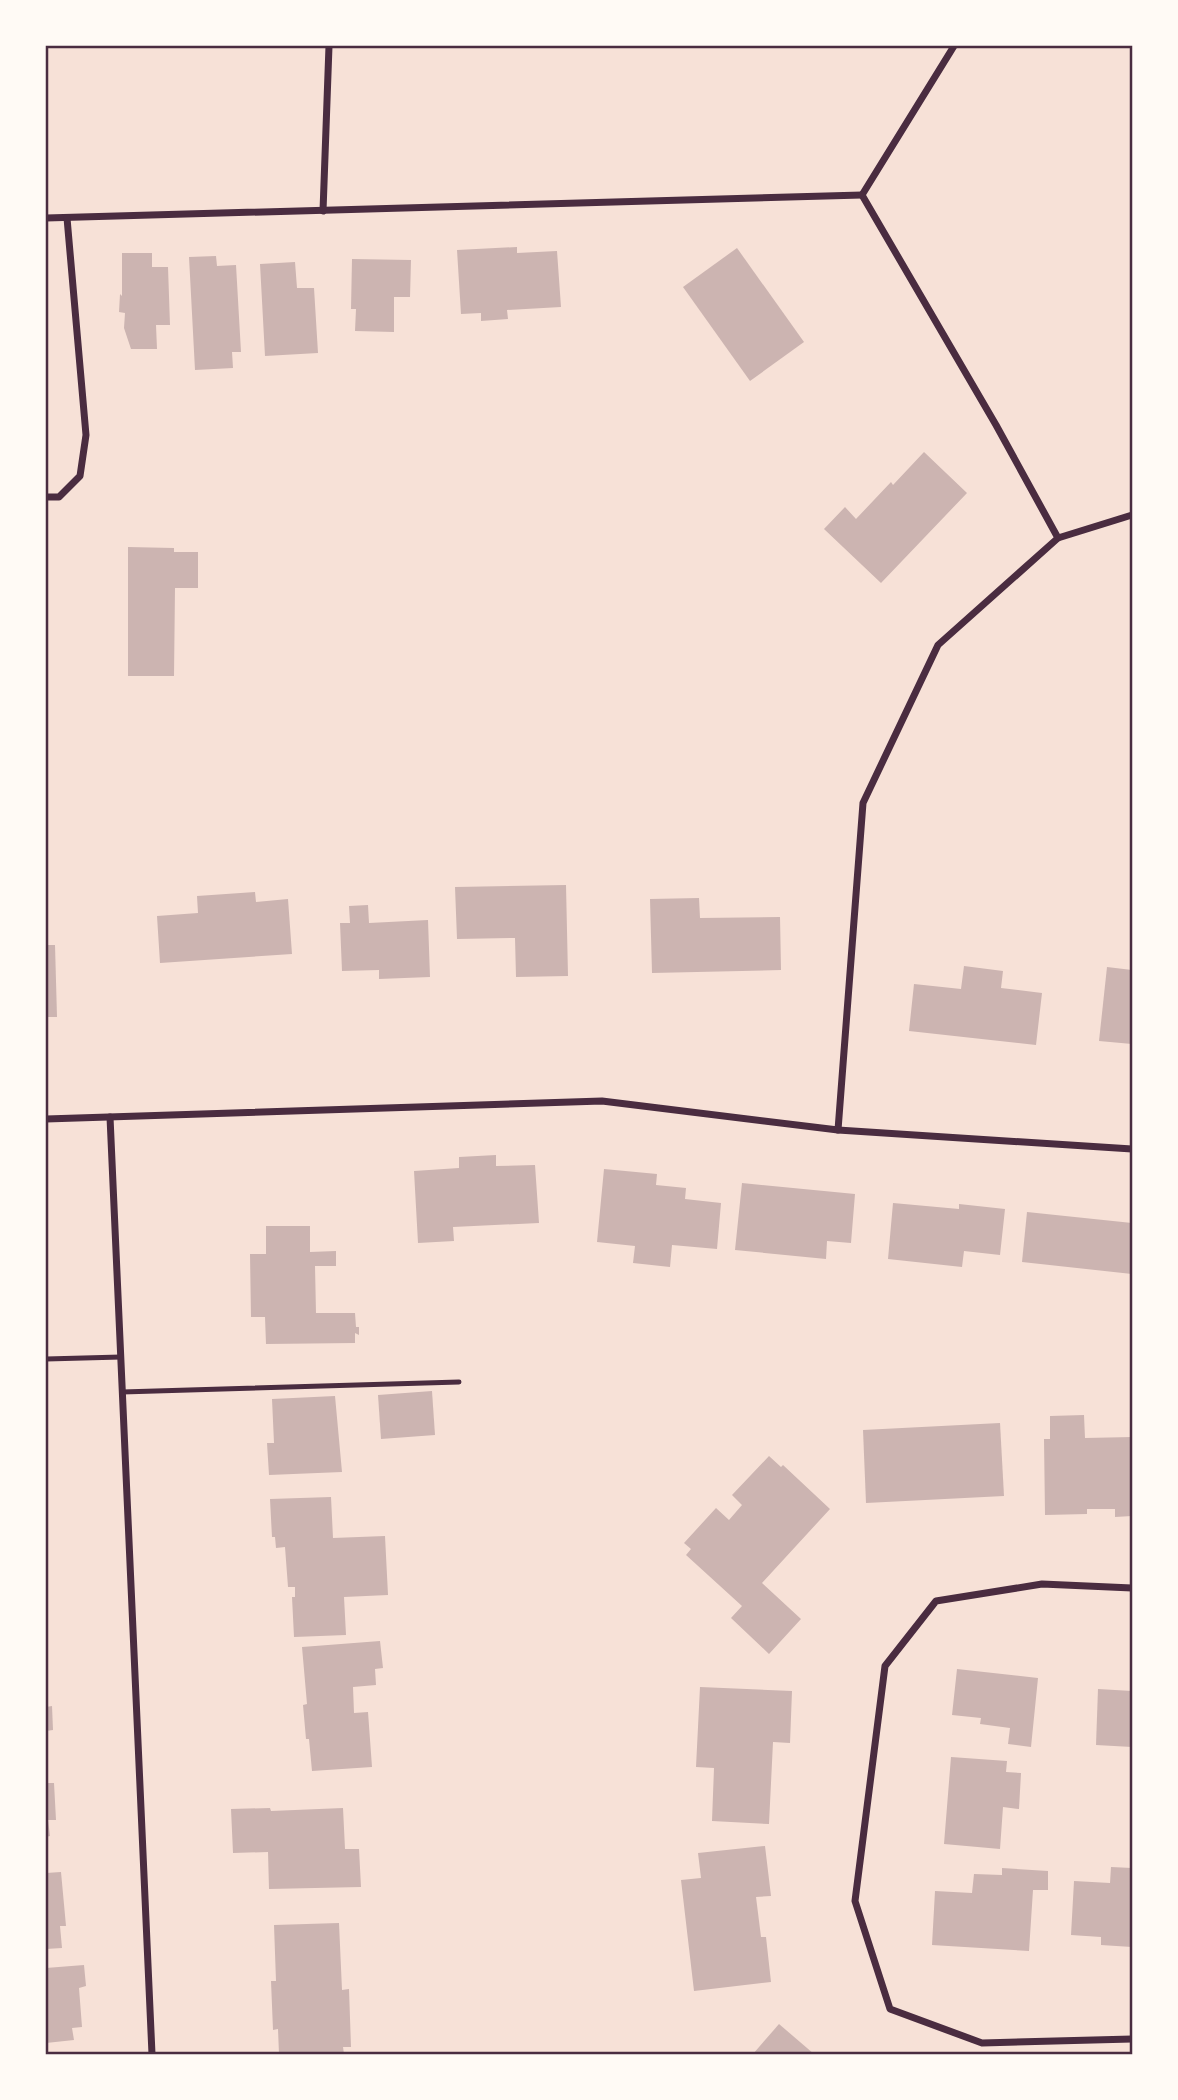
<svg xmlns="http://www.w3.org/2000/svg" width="1178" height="2100" font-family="'Crimson Pro',serif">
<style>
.building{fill:#ccb4b1}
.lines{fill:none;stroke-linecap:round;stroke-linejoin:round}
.service{stroke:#4a2c40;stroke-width:5}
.minor{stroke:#4a2c40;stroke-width:7}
.neatline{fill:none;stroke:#4a2c40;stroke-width:2.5}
</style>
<rect width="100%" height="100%" fill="#f7e1d7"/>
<!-- building -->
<g class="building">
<path d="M 517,247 L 517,253 L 557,251 L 561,307 L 507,310 L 508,319 L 481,321 L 481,313 L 461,314 L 457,250 Z"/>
<path d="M 737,248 L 804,342 L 750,381 L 683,287 Z"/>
<path d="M 122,253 L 152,253 L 152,267 L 168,267 L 170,325 L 156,325 L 157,349 L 131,349 L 124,328 L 125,313 L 119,312 L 120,294 L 122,296 Z"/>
<path d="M 216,256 L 217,266 L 236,265 L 241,352 L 232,352 L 233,368 L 195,370 L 189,257 Z"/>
<path d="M 352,259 L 411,260 L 410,297 L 394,297 L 394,332 L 355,331 L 356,309 L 351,309 Z"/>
<path d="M 295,262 L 297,288 L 314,288 L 318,353 L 265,356 L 260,264 Z"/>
<path d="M 924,452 L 967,493 L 881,583 L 824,529 L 845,507 L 856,519 L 891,482 L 893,485 Z"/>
<path d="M 128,547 L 174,548 L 174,552 L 198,552 L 198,588 L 175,588 L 174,676 L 128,676 Z"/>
<path d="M 566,885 L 568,976 L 516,977 L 515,938 L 457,939 L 455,887 Z"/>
<path d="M 255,892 L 256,902 L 288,899 L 292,954 L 160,963 L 157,916 L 198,913 L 197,896 Z"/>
<path d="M 699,898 L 700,918 L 780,917 L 781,970 L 652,973 L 650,899 Z"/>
<path d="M 368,905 L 369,923 L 428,920 L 430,977 L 379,979 L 379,970 L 342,971 L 340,923 L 350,923 L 349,906 Z"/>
<path d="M 46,945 L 55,945 L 57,1017 L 46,1017 Z"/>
<path d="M 964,966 L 1003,971 L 1001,988 L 1042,993 L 1036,1045 L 909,1031 L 914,984 L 961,989 Z"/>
<path d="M 1107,967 L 1132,970 L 1132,1044 L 1099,1041 Z"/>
<path d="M 496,1155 L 496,1166 L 535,1165 L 539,1223 L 453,1227 L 454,1241 L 418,1243 L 414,1171 L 459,1168 L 459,1157 Z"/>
<path d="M 604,1169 L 657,1174 L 656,1185 L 686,1188 L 685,1199 L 721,1203 L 717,1249 L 672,1245 L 670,1267 L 633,1263 L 635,1246 L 597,1242 Z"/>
<path d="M 742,1183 L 855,1194 L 851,1243 L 827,1241 L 826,1259 L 735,1250 Z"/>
<path d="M 893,1203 L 959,1209 L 959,1204 L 1005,1209 L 1000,1255 L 964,1251 L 962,1267 L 888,1259 Z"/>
<path d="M 1027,1212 L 1132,1223 L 1132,1274 L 1022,1262 Z"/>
<path d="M 266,1226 L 310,1226 L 310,1252 L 336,1251 L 336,1266 L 315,1266 L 316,1313 L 355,1313 L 356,1327 L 359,1327 L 359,1335 L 355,1333 L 355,1343 L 266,1344 L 265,1317 L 251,1317 L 250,1254 L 266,1254 Z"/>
<path d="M 432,1391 L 435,1435 L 381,1439 L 378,1395 Z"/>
<path d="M 335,1396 L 342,1472 L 269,1475 L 267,1443 L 274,1443 L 272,1399 Z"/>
<path d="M 1084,1415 L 1085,1438 L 1132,1437 L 1132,1516 L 1115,1517 L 1115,1509 L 1087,1509 L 1087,1514 L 1045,1515 L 1044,1439 L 1050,1439 L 1050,1416 Z"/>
<path d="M 1000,1423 L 1004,1496 L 866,1503 L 863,1430 Z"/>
<path d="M 769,1456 L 781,1467 L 783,1465 L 830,1509 L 762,1583 L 801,1619 L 769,1654 L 731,1618 L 742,1606 L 686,1555 L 691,1549 L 684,1543 L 716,1508 L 729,1520 L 742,1505 L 732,1495 Z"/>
<path d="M 331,1497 L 333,1538 L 385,1536 L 388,1595 L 344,1597 L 346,1635 L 294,1637 L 292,1597 L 295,1597 L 295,1587 L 288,1587 L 285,1547 L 276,1548 L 275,1537 L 272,1537 L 270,1499 Z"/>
<path d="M 380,1641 L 383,1668 L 375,1669 L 376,1685 L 353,1687 L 354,1713 L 368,1712 L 372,1767 L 312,1771 L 309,1739 L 306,1739 L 303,1705 L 307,1704 L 302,1647 Z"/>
<path d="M 957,1669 L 1038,1678 L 1031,1747 L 1008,1744 L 1010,1728 L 980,1724 L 981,1718 L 952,1715 Z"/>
<path d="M 700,1687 L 792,1691 L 790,1743 L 773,1742 L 769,1824 L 712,1821 L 714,1768 L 696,1767 Z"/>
<path d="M 1098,1689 L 1132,1691 L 1132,1747 L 1096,1745 Z"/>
<path d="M 52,1706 L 53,1730 L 46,1731 L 46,1707 Z"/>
<path d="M 951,1757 L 1007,1761 L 1006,1772 L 1021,1773 L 1019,1809 L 1003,1807 L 1000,1849 L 944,1844 Z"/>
<path d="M 46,1783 L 54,1783 L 56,1820 L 48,1820 L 50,1836 L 46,1837 Z"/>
<path d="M 270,1808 L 271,1811 L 343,1808 L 345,1849 L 359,1849 L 361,1887 L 269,1889 L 268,1852 L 233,1853 L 231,1809 Z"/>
<path d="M 765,1846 L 771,1896 L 756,1897 L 761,1937 L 766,1937 L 771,1982 L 694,1991 L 681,1880 L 701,1878 L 698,1853 Z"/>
<path d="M 1111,1867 L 1132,1868 L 1132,1947 L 1101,1945 L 1101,1937 L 1071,1935 L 1074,1881 L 1110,1883 Z"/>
<path d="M 1002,1868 L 1048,1871 L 1048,1890 L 1033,1890 L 1029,1951 L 932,1945 L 935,1891 L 972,1893 L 974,1874 L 1002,1875 Z"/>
<path d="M 61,1872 L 66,1926 L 60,1926 L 62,1948 L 46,1949 L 46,1873 Z"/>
<path d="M 339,1923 L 342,1990 L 349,1989 L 351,2047 L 343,2047 L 344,2054 L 279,2054 L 278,2029 L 273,2030 L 271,1981 L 276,1981 L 274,1925 Z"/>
<path d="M 84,1965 L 86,1986 L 79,1988 L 82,2027 L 72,2028 L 74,2040 L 46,2043 L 46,1968 Z"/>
<path d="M 779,2024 L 814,2054 L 753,2054 Z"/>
</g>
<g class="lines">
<!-- service -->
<g class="service">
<path d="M 46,1359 L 121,1357"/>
<path d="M 122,1392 L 459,1382"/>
</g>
<!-- minor -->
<g class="minor">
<path d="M 862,195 L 954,46"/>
<path d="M 323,211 L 329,46"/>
<path d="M 46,218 L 862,195"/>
<path d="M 46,497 L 59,497 L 80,476 L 86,435 L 67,218"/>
<path d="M 1058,538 L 1132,515"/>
<path d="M 110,1117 L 152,2054"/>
<path d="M 46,1119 L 602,1101 L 838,1130 L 1132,1149"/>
<path d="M 838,1130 L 863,803 L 938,645 L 1058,538 L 996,425 L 862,195"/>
<path d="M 1132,1588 L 1042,1584 L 936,1601 L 885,1666 L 855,1901 L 890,2009 L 982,2043 L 1132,2039"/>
</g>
</g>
<!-- border -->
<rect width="1178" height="2100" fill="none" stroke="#fffaf5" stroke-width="94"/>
<rect x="47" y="47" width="1084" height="2006" class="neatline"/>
</svg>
